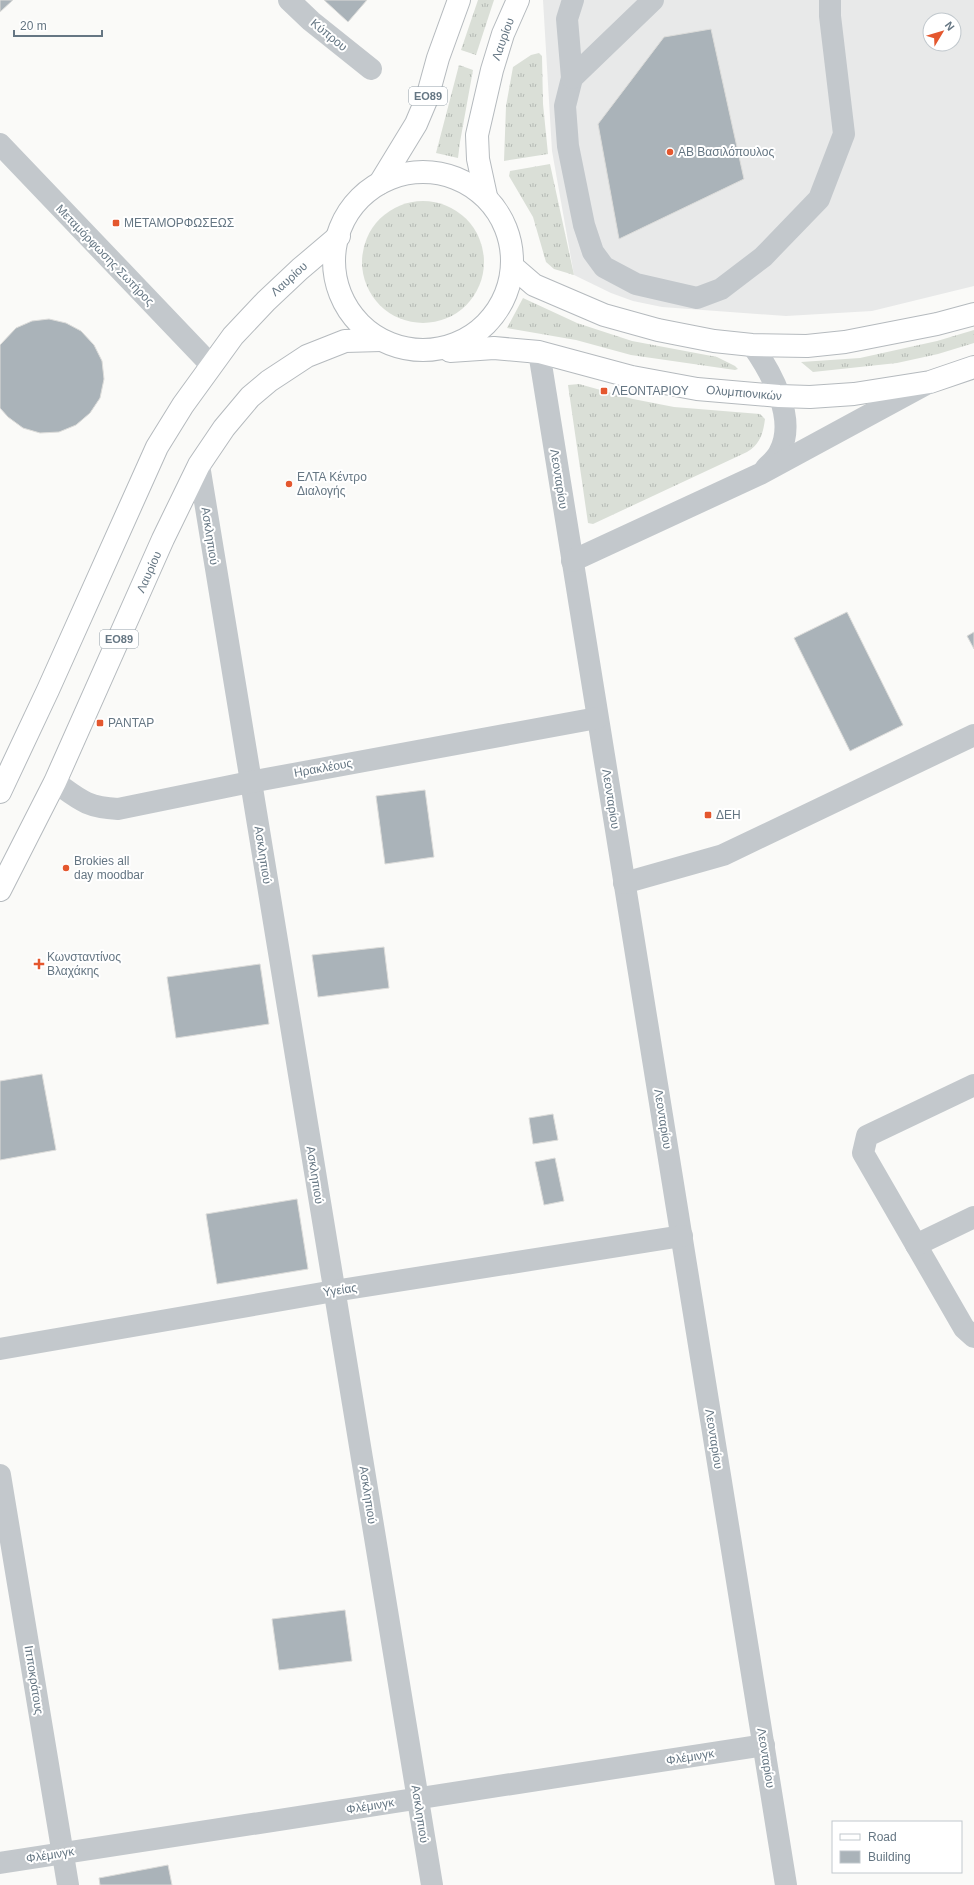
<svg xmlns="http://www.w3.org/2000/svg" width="974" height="1885" font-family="Helvetica,sans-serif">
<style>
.built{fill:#e8e9e9;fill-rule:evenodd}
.grass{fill:url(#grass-tufts)}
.building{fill:#aab3b9;stroke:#dcdcda}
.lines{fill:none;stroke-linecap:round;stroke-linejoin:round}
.major-casing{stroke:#b5babe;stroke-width:24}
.minor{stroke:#c3c8cc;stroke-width:22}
.major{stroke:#fff;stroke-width:22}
.poi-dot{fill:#e4572e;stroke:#fff;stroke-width:1.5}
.labels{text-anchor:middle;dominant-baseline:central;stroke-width:4;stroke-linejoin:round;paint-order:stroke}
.shield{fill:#fff;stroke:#939fa8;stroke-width:1}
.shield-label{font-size:11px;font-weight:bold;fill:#657683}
.street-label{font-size:12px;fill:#657683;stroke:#fff}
.poi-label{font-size:12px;fill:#657683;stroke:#fff;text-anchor:start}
</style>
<defs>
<pattern id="grass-tufts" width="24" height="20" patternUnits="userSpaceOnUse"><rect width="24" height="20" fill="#dadfd7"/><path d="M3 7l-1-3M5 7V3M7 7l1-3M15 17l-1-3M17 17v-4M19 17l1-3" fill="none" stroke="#b4b9b4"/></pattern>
</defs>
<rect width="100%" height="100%" fill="#fafaf8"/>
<!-- built -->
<path class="built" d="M 543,0 L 974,0 L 974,286 L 872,311 L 786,316 L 662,307 L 633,301 L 611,293 L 574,275 L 552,151 ZM 930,20 L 954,20 L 954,44 L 930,44 Z"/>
<!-- grass -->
<g class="grass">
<path d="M 478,0 L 494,0 L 476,55 L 461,50 Z"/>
<path d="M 539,53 L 542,56 L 543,104 L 548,154 L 504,161 L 506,106 L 513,67 L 531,55 Z"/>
<path d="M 459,65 L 473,70 L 460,142 L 458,158 L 436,153 Z"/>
<path d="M 550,164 L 574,275 L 554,269 L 546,262 L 533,217 L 509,176 L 510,171 Z"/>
<circle cx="423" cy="262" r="61"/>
<path d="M 523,298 L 577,323 L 632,341 L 717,357 L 735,366 L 738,369 L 735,370 L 631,355 L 576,340 L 507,328 Z"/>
<path d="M 974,330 L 974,343 L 938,354 L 897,363 L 813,372 L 801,362 L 860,358 L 937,341 Z"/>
<path d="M 579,384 L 633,399 L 674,407 L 760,414 L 765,419 C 763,434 760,444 747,452 L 593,524 L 588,523 L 568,385 Z"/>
</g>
<!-- building -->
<g class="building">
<path d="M 0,0 L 13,0 L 0,12 Z"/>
<path d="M 324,0 L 367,0 L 348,22 Z"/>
<path d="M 711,29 L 744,179 L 619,239 L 598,124 L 664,37 Z"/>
<path d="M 49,319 L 66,323 L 81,331 L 94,345 L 102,361 L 104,379 L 100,398 L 90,413 L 76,425 L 59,432 L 40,433 L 23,428 L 8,417 L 0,408 L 0,345 L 16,328 L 32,321 Z"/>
<path d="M 847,612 L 903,725 L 850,751 L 794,638 Z"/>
<path d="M 974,632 L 974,649 L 967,636 Z"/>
<path d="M 425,790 L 434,857 L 385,864 L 376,796 Z"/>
<path d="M 384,947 L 389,988 L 318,997 L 312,955 Z"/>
<path d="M 260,964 L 269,1024 L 176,1038 L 167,977 Z"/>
<path d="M 42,1074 L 56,1150 L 0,1160 L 0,1081 Z"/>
<path d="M 553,1114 L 558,1140 L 533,1144 L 529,1118 Z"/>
<path d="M 555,1158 L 564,1201 L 544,1205 L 535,1162 Z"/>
<path d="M 297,1199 L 308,1269 L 217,1284 L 206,1214 Z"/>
<path d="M 345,1610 L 352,1661 L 279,1670 L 272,1619 Z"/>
<path d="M 168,1865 L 172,1885 L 100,1885 L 99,1878 Z"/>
</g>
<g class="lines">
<!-- major casing -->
<g class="major-casing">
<g id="major">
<circle cx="423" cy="261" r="89"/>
<path d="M 380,183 L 416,124 L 427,98 L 438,58 L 459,0"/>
<path d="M 486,196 L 478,159 L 477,135 L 492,70 L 503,34 L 518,0"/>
<path d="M 512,266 L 534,285 L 604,315 L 658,330 L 714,341 L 752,345 L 807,346 L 845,342 L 937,324 L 974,314"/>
<path d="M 450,351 L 494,348 L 539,352 L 632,377 L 697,389 L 779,396 L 810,397 L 854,394 L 930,382 L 974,367"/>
<path d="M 0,792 L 48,690 L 157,447 L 183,405 L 233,336 L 266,301 L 300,269 L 339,236"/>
<path d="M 0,890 L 55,782 L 163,539 L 199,465 L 224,428 L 250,397 L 269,381 L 307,356 L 345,341 L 381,340"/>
</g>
</g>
<!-- minor -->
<g class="minor">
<path d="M 289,0 L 311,21 L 371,69"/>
<path d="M 573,0 L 567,19 L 572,78 L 565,106 L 568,146 L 584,225 L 593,252 L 604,267 L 636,284 L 697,298 L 721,289 L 763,257 L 819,199 L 844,134 L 830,16 L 830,0"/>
<path d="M 572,78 L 653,0"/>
<path d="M 0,144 L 211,365"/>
<path d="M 752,345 C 771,372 797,418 780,451 C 777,458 771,463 766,468"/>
<path d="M 539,352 L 786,1885"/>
<path d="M 199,465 L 432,1885"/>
<path d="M 572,561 L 760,474 L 928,383"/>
<path d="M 55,782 C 80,800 86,807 118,809 L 250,782 L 597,718"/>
<path d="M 624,883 L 723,855 L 974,735"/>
<path d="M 974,1085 L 867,1136 L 863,1153 L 964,1328 L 974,1337"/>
<path d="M 916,1245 L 974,1217"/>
<path d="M 0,1349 L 334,1291 L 682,1236"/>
<path d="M 0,1475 L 68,1885"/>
<path d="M 0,1863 L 764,1745"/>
</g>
<!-- major -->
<use href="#major" class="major"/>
</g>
<!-- markers -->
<g class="poi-dot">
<circle cx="670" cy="152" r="4"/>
<rect x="112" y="219" width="8" height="8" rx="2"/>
<rect x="600" y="387" width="8" height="8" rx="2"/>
<circle cx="289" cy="484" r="4"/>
<rect x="96" y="719" width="8" height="8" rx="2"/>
<rect x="704" y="811" width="8" height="8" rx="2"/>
<circle cx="66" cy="868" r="4"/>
<path d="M37 958h4v4h4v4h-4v4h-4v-4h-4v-4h4z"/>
</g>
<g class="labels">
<!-- shield labels -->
<g class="shield">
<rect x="409" y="87" width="38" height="18" rx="3"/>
<rect x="100" y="630" width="38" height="18" rx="3"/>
</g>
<g class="shield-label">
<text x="428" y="96">ΕΟ89</text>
<text x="119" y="639">ΕΟ89</text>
</g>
<!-- street labels -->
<g class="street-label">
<text transform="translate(329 35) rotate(39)">Κύπρου</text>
<text transform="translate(503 39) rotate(-70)">Λαυρίου</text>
<text transform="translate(105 255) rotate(46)">Μεταμόρφωσης Σωτήρος</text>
<text transform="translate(289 279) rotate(-42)">Λαυρίου</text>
<text transform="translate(744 393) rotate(5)">Ολυμπιονικών</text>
<text transform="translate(559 479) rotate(81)">Λεονταρίου</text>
<text transform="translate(210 536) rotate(81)">Ασκληπιού</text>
<text transform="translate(149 572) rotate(-66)">Λαυρίου</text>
<text transform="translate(323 768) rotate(-10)">Ηρακλέους</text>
<text transform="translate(611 799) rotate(81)">Λεονταρίου</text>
<text transform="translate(263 855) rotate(81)">Ασκληπιού</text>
<text transform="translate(663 1119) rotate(81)">Λεονταρίου</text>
<text transform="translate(315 1175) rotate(81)">Ασκληπιού</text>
<text transform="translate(340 1290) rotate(-9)">Υγείας</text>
<text transform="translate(714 1439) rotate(81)">Λεονταρίου</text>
<text transform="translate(368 1495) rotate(81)">Ασκληπιού</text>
<text transform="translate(34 1680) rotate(81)">Ιπποκράτους</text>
<text transform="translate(690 1757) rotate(-9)">Φλέμινγκ</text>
<text transform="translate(766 1758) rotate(81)">Λεονταρίου</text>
<text transform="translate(370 1806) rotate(-9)">Φλέμινγκ</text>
<text transform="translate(420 1814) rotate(81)">Ασκληπιού</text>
<text transform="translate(50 1855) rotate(-9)">Φλέμινγκ</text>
</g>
<!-- poi labels -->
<g class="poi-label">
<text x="678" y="152">ΑΒ Βασιλόπουλος</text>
<text x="124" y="223">ΜΕΤΑΜΟΡΦΩΣΕΩΣ</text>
<text x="612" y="391">ΛΕΟΝΤΑΡΙΟΥ</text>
<text x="297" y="477">ΕΛΤΑ Κέντρο<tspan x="297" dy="14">Διαλογής</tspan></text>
<text x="108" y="723">ΡΑΝΤΑΡ</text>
<text x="716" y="815">ΔΕΗ</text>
<text x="74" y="861">Brokies all<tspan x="74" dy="14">day moodbar</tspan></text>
<text x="47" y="957">Κωνσταντίνος<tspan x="47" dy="14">Βλαχάκης</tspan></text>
</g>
</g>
<!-- legend -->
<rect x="832" y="1821" width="130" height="52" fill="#ffffff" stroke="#c1c8cd"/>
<rect x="840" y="1834" width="20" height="6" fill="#ffffff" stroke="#c1c8cd"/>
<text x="868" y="1841" font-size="12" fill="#657683">Road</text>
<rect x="840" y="1851" width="20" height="12" fill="#aab3b9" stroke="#c1c8cd"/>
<text x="868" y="1861" font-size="12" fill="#657683">Building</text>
<!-- north arrow -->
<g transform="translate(942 32) rotate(52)"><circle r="19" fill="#ffffff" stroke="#c1c8cd"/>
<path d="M0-3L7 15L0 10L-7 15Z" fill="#e4572e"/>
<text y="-6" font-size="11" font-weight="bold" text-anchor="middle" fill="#657683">N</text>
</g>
<!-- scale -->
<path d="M14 30v6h88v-6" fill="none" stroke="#657683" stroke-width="2"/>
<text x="20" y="30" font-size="12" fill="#657683" stroke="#ffffff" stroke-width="3" paint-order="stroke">20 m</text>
</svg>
